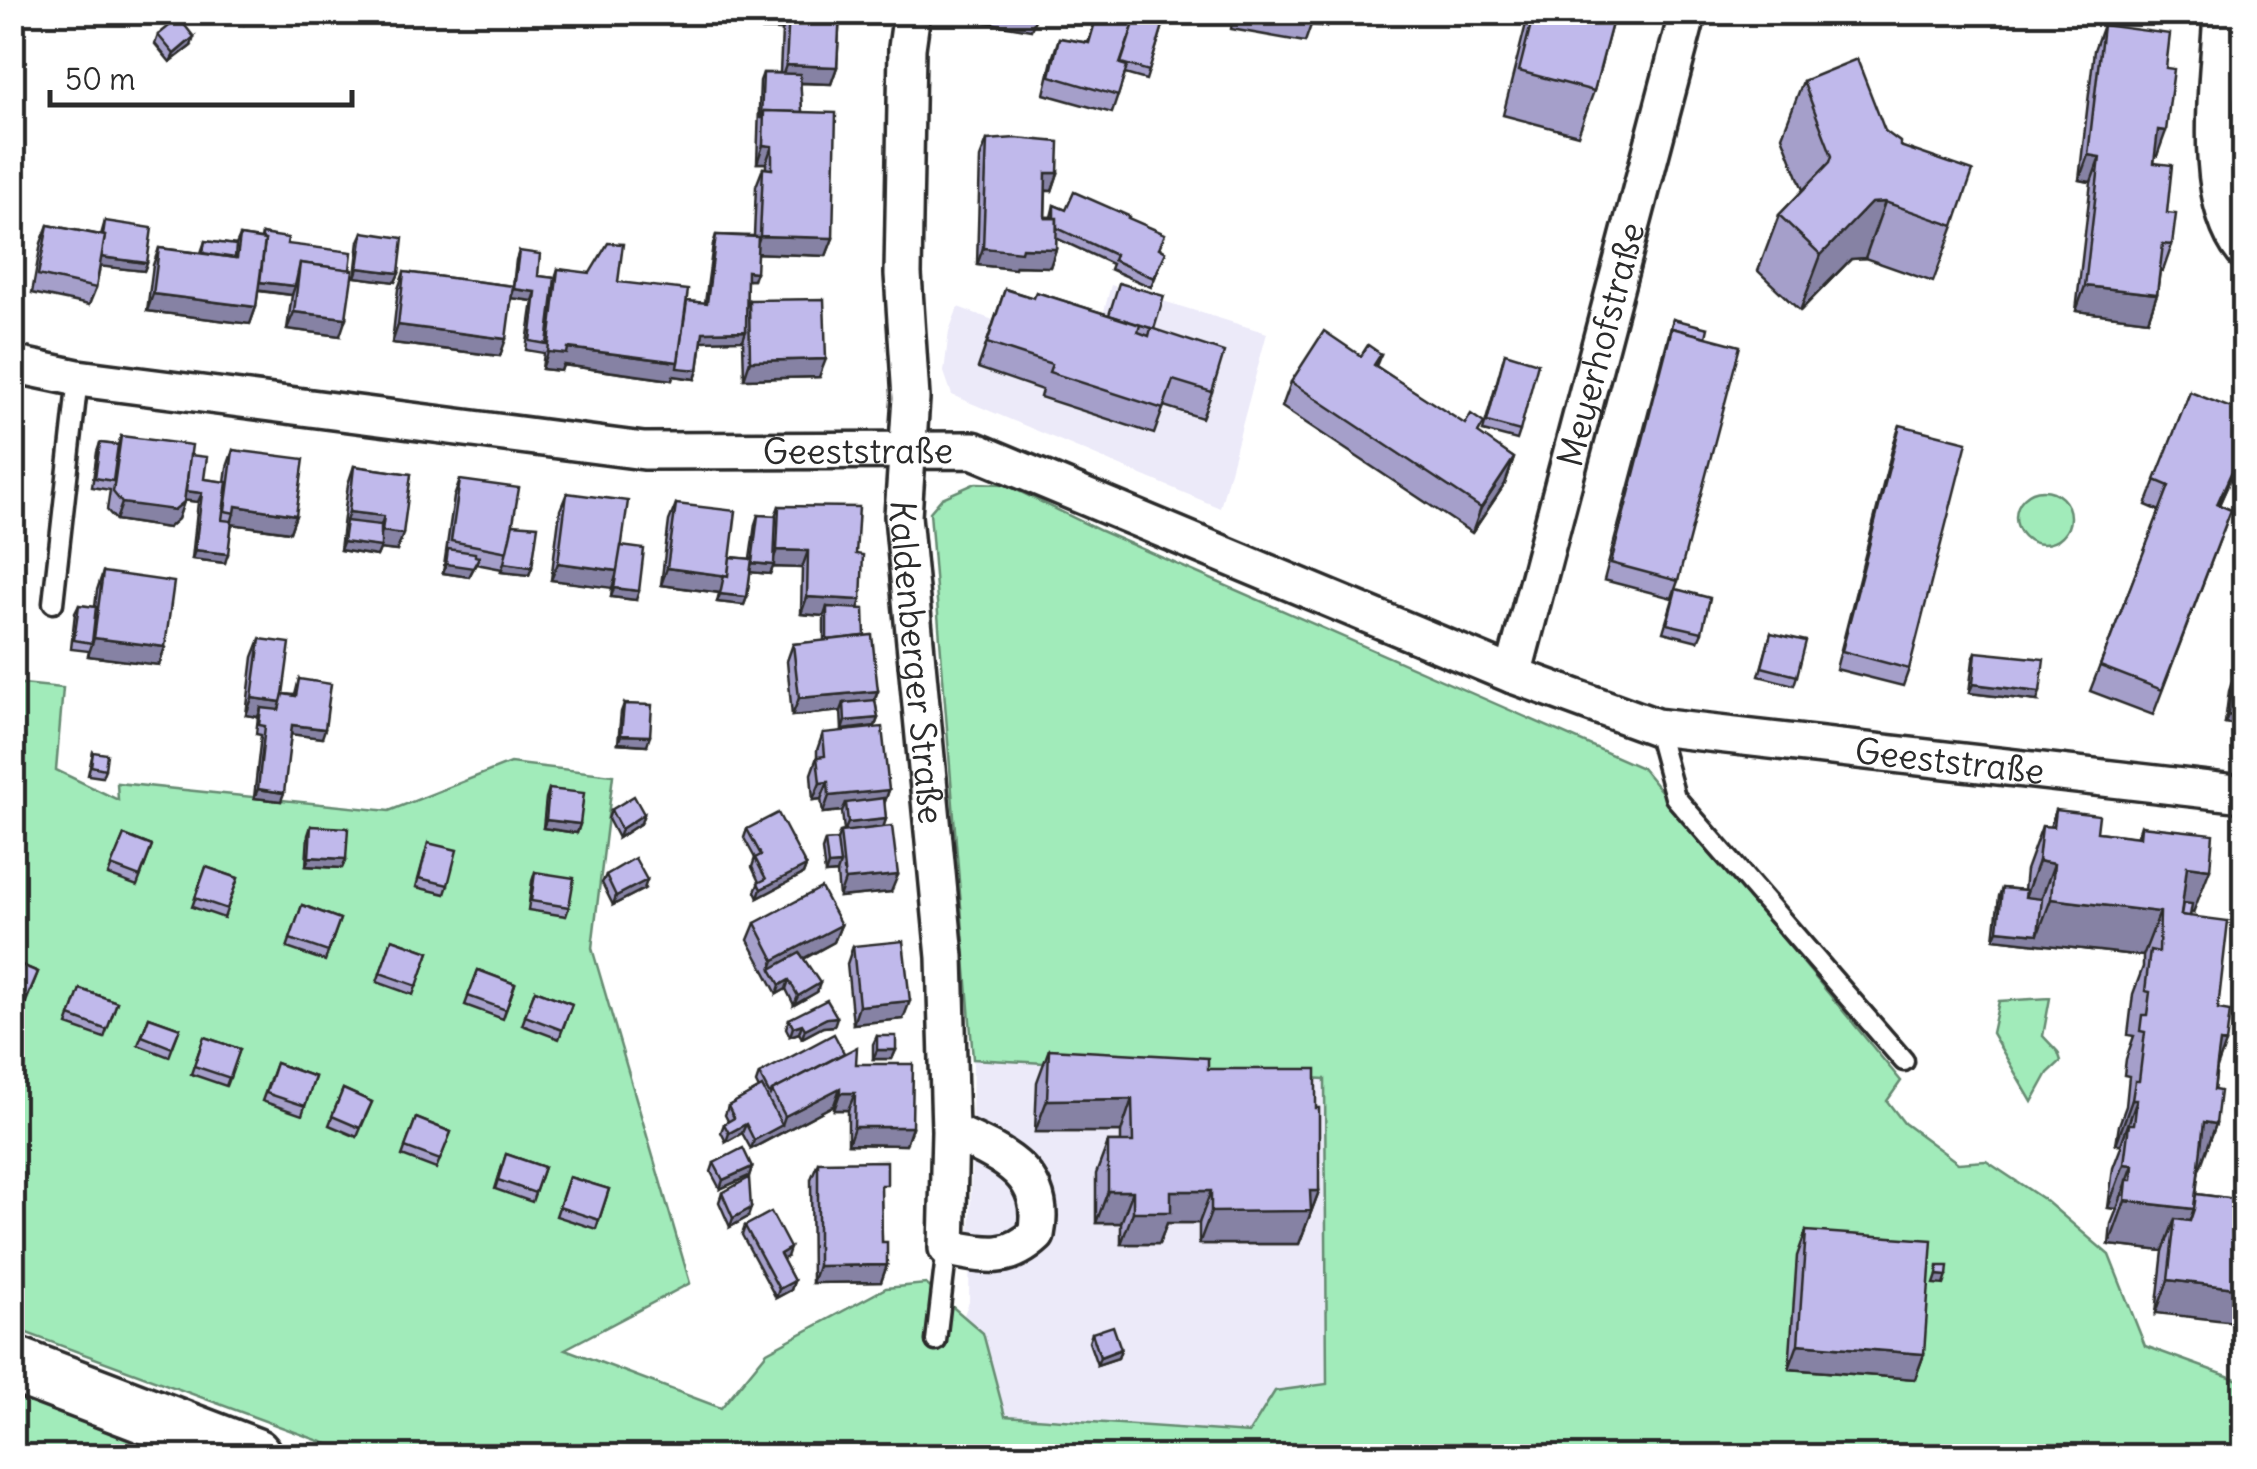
<svg xmlns="http://www.w3.org/2000/svg" width="2257" height="1469" font-family="Delius,sans-serif">
<style>
.built{fill:#eceaf9}
.green{fill:#a1ebba;stroke:#668b72;stroke-width:2.5}
.lines{fill:none;stroke-linecap:round;stroke-linejoin:round}
.service-casing{stroke:#2b2b2b;stroke-width:25}
.minor-casing{stroke:#2b2b2b;stroke-width:42}
.trunk-casing{stroke:#2b2b2b;stroke-width:62}
.service{stroke:#fff;stroke-width:18}
.minor{stroke:#fff;stroke-width:35}
.trunk{stroke:#fff;stroke-width:55}
.wall{fill:#a59fca;stroke:#2b2b2b;stroke-width:2.5}
.shaded-wall{fill:#8682a4;stroke:#2b2b2b;stroke-width:2.5}
.building{fill:#c0b9eb;stroke:#2b2b2b;stroke-width:2.5}
.labels{text-anchor:middle;dominant-baseline:central;stroke-width:8;stroke-linejoin:round;paint-order:stroke}
.street-label{font-size:35px;fill:#2b2b2b;stroke:#fff}
</style>
<rect width="100%" height="100%" fill="#fff"/>
<filter id="ink" filterUnits="userSpaceOnUse"><feTurbulence type="fractalNoise" baseFrequency=".01" numOctaves="2"/><feDisplacementMap in="SourceGraphic" scale="20" xChannelSelector="R" yChannelSelector="G"/><feConvolveMatrix kernelMatrix="1 2 1 2 8 2 1 2 1" color-interpolation-filters="sRGB"/></filter>
<g filter="url(#ink)">
<!-- built -->
<g class="built">
<path d="M 1111,285 L 1267,333 L 1220,508 L 952,395 L 944,372 L 949,331 L 958,307 L 993,320 L 996,314 L 1098,334 Z"/>
<path d="M 973,1059 L 1326,1079 L 1328,1456 L 934,1456 L 945,1363 L 969,1302 Z"/>
</g>
<!-- green -->
<g class="green">
<path d="M 976,483 L 1004,484 L 1101,531 L 1642,768 L 1901,1081 L 1887,1101 L 1904,1123 L 1958,1163 L 1986,1161 L 2046,1201 L 2109,1255 L 2145,1346 L 2244,1382 L 2244,1456 L 360,1456 L 13,1328 L 12,683 L 63,688 L 56,770 L 118,800 L 117,783 L 389,811 L 510,763 L 613,775 L 592,948 L 690,1283 L 565,1349 L 721,1408 L 767,1352 L 886,1288 L 926,1284 L 983,1333 L 1005,1416 L 1249,1433 L 1275,1391 L 1327,1384 L 1325,1079 L 973,1059 L 930,512 L 942,498 Z"/>
<circle cx="2043" cy="517" r="27"/>
<path d="M 2050,998 L 2043,1036 L 2058,1052 L 2061,1061 L 2048,1073 L 2032,1102 L 1992,1033 L 1999,1001 Z"/>
<path d="M 12,1384 L 199,1456 L 13,1456 Z"/>
</g>
<g class="lines">
<!-- service casing -->
<g class="service-casing">
<g id="service">
<path d="M 53,603 L 78,378"/>
<path d="M 1656,727 L 1675,797 L 1904,1061"/>
<path d="M 936,1341 L 947,1248"/>
</g>
</g>
<!-- minor casing -->
<g class="minor-casing">
<g id="minor">
<path id="s1" d="M 912,12 L 907,48 L 903,274 L 911,398 L 903,516 L 945,957 L 950,1131 L 947,1248 C 983,1254 1006,1263 1036,1235 C 1049,1171 998,1153 950,1131"/>
<path d="M 2222,12 C 2219,79 2200,198 2244,251"/>
<path id="s2" d="M 12,364 L 78,378 L 644,451 L 973,450 L 1513,675 L 1656,727 L 2244,794"/>
<path id="s3" d="M 1513,675 L 1688,12"/>
</g>
</g>
<!-- trunk casing -->
<g class="trunk-casing">
<path id="trunk" d="M 12,1364 L 253,1456"/>
</g>
<!-- service -->
<use href="#service" class="service"/>
<!-- minor -->
<use href="#minor" class="minor"/>
<!-- trunk -->
<use href="#trunk" class="trunk"/>
</g>
<!-- wall -->
<g class="wall">
<path d="M 238,12 L 259,12 L 246,23 Z"/>
<path d="M 755,12 L 840,12 L 837,67 L 831,84 L 800,83 L 802,112 L 833,238 L 826,256 L 757,253 L 753,280 L 747,280 L 746,307 L 749,300 L 819,377 L 744,379 L 743,339 L 702,341 L 698,370 L 695,379 L 673,376 L 672,380 L 563,365 L 561,371 L 542,369 L 544,353 L 526,350 L 533,301 L 512,298 L 500,356 L 392,343 L 398,289 L 404,272 L 513,286 L 516,260 L 519,251 L 538,276 L 555,278 L 558,269 L 618,282 L 687,301 L 705,303 L 713,244 L 716,235 L 754,236 L 756,186 L 763,168 L 766,168 L 766,163 L 757,163 L 760,81 L 763,73 L 780,73 L 782,30 L 754,29 Z"/>
<path d="M 986,12 L 1038,12 L 1031,30 L 984,22 Z"/>
<path d="M 1098,12 L 1138,12 L 1137,14 L 1164,22 L 1146,80 L 1125,74 L 1112,113 L 1044,94 L 1053,56 L 1059,38 L 1088,43 Z"/>
<path d="M 1233,12 L 1333,12 L 1327,27 L 1311,25 L 1305,42 L 1231,29 Z"/>
<path d="M 1529,12 L 1615,12 L 1594,91 L 1578,135 L 1503,115 Z"/>
<path d="M 2103,25 L 2166,68 L 2157,156 L 2155,156 L 2154,163 L 2167,213 L 2172,245 L 2163,271 L 2160,270 L 2157,294 L 2148,320 L 2076,311 L 2091,182 L 2079,180 L 2094,50 Z"/>
<path d="M 158,35 L 191,46 L 170,62 L 155,44 Z"/>
<path d="M 1803,81 L 1885,131 L 1900,146 L 1954,226 L 1933,282 L 1865,258 L 1851,259 L 1800,311 L 1758,271 L 1779,215 L 1803,190 L 1782,136 Z"/>
<path d="M 987,140 L 1058,173 L 1052,191 L 1046,191 L 1045,217 L 1051,217 L 1054,205 L 1066,210 L 1128,218 L 1160,248 L 1166,252 L 1151,287 L 1110,269 L 1112,264 L 1056,238 L 1056,249 L 1050,267 L 1016,266 L 1015,269 L 977,265 L 980,158 Z"/>
<path d="M 105,221 L 147,263 L 144,271 L 100,266 L 96,288 L 89,305 L 32,293 L 41,243 L 48,225 L 101,235 Z"/>
<path d="M 363,232 L 399,273 L 395,282 L 355,277 L 359,241 Z"/>
<path d="M 262,234 L 287,244 L 340,336 L 287,329 L 292,295 L 258,291 L 256,307 L 250,324 L 147,311 L 153,265 L 159,248 L 201,253 L 205,241 L 236,245 L 240,236 L 261,239 Z"/>
<path d="M 1005,289 L 1033,298 L 1036,292 L 1154,329 L 1212,392 L 1202,418 L 1164,406 L 1154,434 L 1040,397 L 1042,390 L 978,368 Z"/>
<path d="M 1673,319 L 1706,337 L 1678,581 L 1672,598 L 1604,580 Z"/>
<path d="M 1505,353 L 1520,431 L 1517,440 L 1483,431 Z"/>
<path d="M 1381,354 L 1376,366 L 1514,458 L 1505,484 L 1472,533 L 1282,407 L 1291,382 L 1361,356 Z"/>
<path d="M 2190,392 L 2227,487 L 2219,505 L 2231,510 L 2153,715 L 2090,691 L 2160,511 L 2146,505 Z"/>
<path d="M 1900,425 L 1909,669 L 1903,686 L 1836,669 L 1894,442 Z"/>
<path d="M 121,436 L 190,455 L 204,479 L 225,482 L 227,467 L 233,450 L 296,515 L 290,532 L 232,524 L 225,563 L 192,559 L 198,502 L 184,500 L 178,519 L 168,528 L 116,520 L 107,510 L 110,490 L 92,487 L 97,452 L 100,443 L 118,445 Z"/>
<path d="M 354,466 L 411,474 L 397,551 L 380,549 L 377,556 L 340,550 L 348,484 Z"/>
<path d="M 460,480 L 513,524 L 532,567 L 529,575 L 501,572 L 502,569 L 476,564 L 469,577 L 443,573 L 454,497 Z"/>
<path d="M 567,493 L 622,546 L 636,600 L 611,597 L 612,587 L 551,580 L 560,510 Z"/>
<path d="M 676,504 L 730,557 L 750,559 L 755,524 L 758,515 L 775,516 L 779,506 L 856,554 L 858,609 L 878,691 L 875,700 L 878,718 L 875,726 L 842,730 L 841,711 L 792,716 L 787,661 L 793,644 L 824,641 L 824,616 L 801,614 L 802,568 L 773,567 L 770,574 L 750,572 L 747,597 L 744,605 L 717,602 L 719,593 L 661,585 L 669,521 Z"/>
<path d="M 103,572 L 165,647 L 159,665 L 88,656 L 89,651 L 71,649 L 75,613 L 79,605 L 95,607 L 97,590 Z"/>
<path d="M 1676,589 L 1702,632 L 1698,641 L 1663,632 Z"/>
<path d="M 1771,633 L 1797,676 L 1794,685 L 1759,676 Z"/>
<path d="M 260,639 L 283,694 L 295,695 L 299,679 L 322,738 L 291,734 L 281,801 L 254,798 L 261,735 L 256,734 L 258,717 L 246,715 L 253,657 Z"/>
<path d="M 1976,652 L 2037,701 L 1969,693 L 1973,660 Z"/>
<path d="M 2232,682 L 2244,684 L 2244,726 L 2225,723 L 2229,691 Z"/>
<path d="M 624,704 L 647,745 L 618,743 L 621,712 Z"/>
<path d="M 823,733 L 889,790 L 884,804 L 886,819 L 883,827 L 891,892 L 839,897 L 837,873 L 825,874 L 822,850 L 825,841 L 837,840 L 840,832 L 844,831 L 842,811 L 823,813 L 821,799 L 813,800 L 811,774 L 817,757 L 817,750 Z"/>
<path d="M 93,752 L 105,769 L 102,777 L 88,775 Z"/>
<path d="M 549,789 L 580,824 L 577,833 L 543,828 L 546,798 Z"/>
<path d="M 611,810 L 641,823 L 618,838 L 608,819 Z"/>
<path d="M 2056,810 L 2097,832 L 2137,837 L 2141,826 L 2193,913 L 2190,913 L 2190,916 L 2218,1009 L 2217,1067 L 2214,1090 L 2216,1124 L 2199,1168 L 2196,1194 L 2244,1200 L 2156,1313 L 2163,1251 L 2109,1245 L 2111,1224 L 2117,1209 L 2108,1208 L 2113,1168 L 2121,1147 L 2121,1144 L 2116,1144 L 2119,1125 L 2126,1106 L 2129,1076 L 2124,1075 L 2126,1059 L 2134,1036 L 2128,1035 L 2133,994 L 2143,967 L 2143,956 L 1994,939 L 1999,896 L 2002,888 L 2024,890 L 2026,870 L 2042,826 L 2050,827 Z"/>
<path d="M 311,826 L 346,859 L 342,868 L 306,866 L 308,835 Z"/>
<path d="M 747,829 L 806,866 L 803,874 L 758,898 L 755,892 L 759,882 L 752,867 L 755,858 L 744,838 Z"/>
<path d="M 124,835 L 152,846 L 137,886 L 108,875 Z"/>
<path d="M 428,843 L 448,885 L 445,894 L 416,887 Z"/>
<path d="M 206,867 L 238,878 L 224,918 L 192,907 Z"/>
<path d="M 535,872 L 569,907 L 566,916 L 528,910 L 532,881 Z"/>
<path d="M 606,875 L 644,889 L 613,905 L 602,883 Z"/>
<path d="M 302,905 L 340,919 L 325,961 L 287,948 Z"/>
<path d="M 755,923 L 841,925 L 834,942 L 804,959 L 817,992 L 794,1005 L 786,989 L 777,994 L 748,940 Z"/>
<path d="M 392,939 L 429,952 L 413,995 L 377,982 Z"/>
<path d="M 853,946 L 903,1019 L 853,1024 L 847,964 Z"/>
<path d="M 12,961 L 38,972 L 24,1007 L 12,1002 Z"/>
<path d="M 478,970 L 515,984 L 503,1019 L 465,1005 Z"/>
<path d="M 80,989 L 117,1002 L 104,1038 L 67,1025 Z"/>
<path d="M 535,990 L 572,1004 L 559,1039 L 522,1025 Z"/>
<path d="M 149,1017 L 180,1028 L 169,1057 L 138,1045 Z"/>
<path d="M 789,1019 L 834,1026 L 823,1027 L 802,1038 L 799,1033 L 790,1036 L 786,1028 Z"/>
<path d="M 877,1036 L 896,1050 L 892,1059 L 873,1059 L 873,1044 Z"/>
<path d="M 204,1037 L 240,1049 L 226,1086 L 191,1074 Z"/>
<path d="M 1049,1049 L 1208,1069 L 1316,1108 L 1319,1191 L 1299,1244 L 1199,1244 L 1199,1223 L 1167,1223 L 1159,1244 L 1121,1244 L 1121,1223 L 1096,1223 L 1096,1174 L 1108,1142 L 1121,1142 L 1121,1132 L 1035,1132 L 1037,1082 Z"/>
<path d="M 844,1053 L 856,1064 L 912,1127 L 906,1145 L 848,1144 L 848,1110 L 834,1110 L 834,1105 L 751,1149 L 742,1133 L 726,1142 L 721,1132 L 724,1124 L 728,1121 L 725,1115 L 728,1106 L 759,1089 L 756,1083 L 759,1074 Z"/>
<path d="M 276,1063 L 315,1077 L 302,1115 L 262,1101 Z"/>
<path d="M 343,1089 L 372,1102 L 357,1137 L 329,1125 Z"/>
<path d="M 416,1118 L 451,1132 L 436,1169 L 402,1156 Z"/>
<path d="M 506,1154 L 544,1167 L 532,1202 L 495,1189 Z"/>
<path d="M 818,1162 L 881,1200 L 882,1242 L 887,1265 L 881,1282 L 812,1283 L 811,1179 Z"/>
<path d="M 714,1163 L 752,1167 L 749,1176 L 720,1189 L 711,1172 Z"/>
<path d="M 569,1177 L 609,1189 L 596,1229 L 556,1216 Z"/>
<path d="M 722,1193 L 748,1217 L 730,1227 L 719,1202 Z"/>
<path d="M 745,1226 L 787,1257 L 782,1259 L 794,1281 L 791,1290 L 776,1298 L 742,1235 Z"/>
<path d="M 1806,1231 L 1924,1354 L 1915,1379 L 1789,1369 L 1797,1256 Z"/>
<path d="M 1092,1333 L 1121,1349 L 1118,1358 L 1097,1365 L 1089,1342 Z"/>
</g>
<!-- shaded-wall -->
<g class="shaded-wall">
<path d="M 251,12 L 259,12 L 246,23 L 249,14 Z"/>
<path d="M 528,12 L 607,12 L 602,25 L 527,15 Z"/>
<path d="M 758,20 L 786,21 L 783,30 L 754,29 Z"/>
<path d="M 194,37 L 191,46 L 170,62 L 174,54 Z"/>
<path d="M 786,65 L 837,67 L 831,84 L 780,82 Z"/>
<path d="M 2158,130 L 2166,131 L 2157,156 L 2149,155 Z"/>
<path d="M 763,145 L 772,146 L 766,163 L 757,163 Z"/>
<path d="M 2088,155 L 2100,157 L 2091,182 L 2079,180 Z"/>
<path d="M 1046,173 L 1058,173 L 1052,191 L 1040,190 Z"/>
<path d="M 1885,202 L 1865,258 L 1851,259 L 1800,311 L 1821,255 L 1871,203 Z"/>
<path d="M 760,236 L 833,238 L 826,256 L 754,253 Z"/>
<path d="M 983,248 L 1022,248 L 1056,249 L 1050,267 L 1016,266 L 1015,269 L 977,265 Z"/>
<path d="M 100,257 L 147,263 L 144,271 L 97,266 Z"/>
<path d="M 358,268 L 399,273 L 395,282 L 355,277 Z"/>
<path d="M 747,271 L 756,272 L 753,280 L 744,280 Z"/>
<path d="M 258,282 L 295,286 L 292,295 L 255,290 Z"/>
<path d="M 2085,286 L 2157,294 L 2148,320 L 2076,311 Z"/>
<path d="M 514,289 L 536,292 L 533,301 L 511,298 Z"/>
<path d="M 153,294 L 256,307 L 250,324 L 147,311 Z"/>
<path d="M 294,312 L 346,318 L 340,336 L 287,329 Z"/>
<path d="M 398,325 L 506,339 L 500,356 L 392,343 Z"/>
<path d="M 746,331 L 743,340 L 700,341 L 703,332 Z"/>
<path d="M 568,348 L 678,362 L 698,370 L 695,379 L 673,376 L 672,380 L 563,365 L 561,371 L 542,369 L 548,352 Z"/>
<path d="M 826,359 L 819,377 L 744,379 L 750,361 Z"/>
<path d="M 1514,458 L 1505,484 L 1472,533 L 1481,508 Z"/>
<path d="M 2236,462 L 2227,487 L 2208,529 L 2217,504 Z"/>
<path d="M 184,491 L 202,493 L 198,502 L 181,500 Z"/>
<path d="M 184,502 L 178,519 L 168,528 L 116,520 L 122,503 Z"/>
<path d="M 236,506 L 296,515 L 290,532 L 231,524 Z"/>
<path d="M 349,512 L 384,516 L 378,534 L 346,521 Z"/>
<path d="M 382,531 L 403,534 L 397,551 L 380,549 L 377,556 L 340,550 L 343,542 L 377,546 Z"/>
<path d="M 195,550 L 228,554 L 225,563 L 192,559 Z"/>
<path d="M 777,550 L 808,551 L 802,568 L 773,567 L 770,574 L 749,572 L 752,563 L 771,565 Z"/>
<path d="M 479,557 L 469,577 L 443,573 L 446,564 Z"/>
<path d="M 504,563 L 532,567 L 529,575 L 501,572 Z"/>
<path d="M 558,563 L 618,571 L 612,588 L 551,580 Z"/>
<path d="M 667,568 L 728,576 L 721,593 L 661,585 Z"/>
<path d="M 614,588 L 639,591 L 636,600 L 611,597 Z"/>
<path d="M 720,594 L 747,597 L 744,605 L 717,602 Z"/>
<path d="M 807,597 L 861,600 L 855,618 L 827,607 L 824,616 L 801,614 Z"/>
<path d="M 94,638 L 165,647 L 159,665 L 88,656 Z"/>
<path d="M 1973,684 L 2040,692 L 2037,701 L 1969,693 Z"/>
<path d="M 878,691 L 871,708 L 844,703 L 841,711 L 792,716 L 799,698 Z"/>
<path d="M 252,698 L 282,702 L 276,719 L 261,708 L 258,717 L 246,715 Z"/>
<path d="M 2228,715 L 2244,716 L 2244,726 L 2225,723 Z"/>
<path d="M 878,718 L 875,726 L 842,730 L 845,721 Z"/>
<path d="M 292,725 L 325,729 L 322,738 L 289,734 Z"/>
<path d="M 621,735 L 650,736 L 647,745 L 618,743 Z"/>
<path d="M 828,782 L 821,799 L 813,800 L 820,783 Z"/>
<path d="M 258,789 L 284,793 L 281,801 L 254,798 Z"/>
<path d="M 889,790 L 883,807 L 846,803 L 842,811 L 823,813 L 829,796 Z"/>
<path d="M 644,814 L 641,823 L 618,838 L 621,829 Z"/>
<path d="M 886,819 L 883,828 L 844,832 L 848,823 Z"/>
<path d="M 546,820 L 580,824 L 577,833 L 543,828 Z"/>
<path d="M 309,857 L 346,859 L 342,868 L 306,866 Z"/>
<path d="M 2038,861 L 2054,864 L 2038,908 L 2022,906 Z"/>
<path d="M 840,864 L 837,873 L 825,874 L 828,865 Z"/>
<path d="M 806,866 L 803,874 L 758,898 L 761,889 Z"/>
<path d="M 2187,866 L 2210,869 L 2193,913 L 2173,911 Z"/>
<path d="M 898,875 L 891,892 L 839,897 L 845,880 Z"/>
<path d="M 647,880 L 644,889 L 613,905 L 616,896 Z"/>
<path d="M 2051,899 L 2160,912 L 2143,956 L 1994,939 L 1998,930 L 2038,934 Z"/>
<path d="M 841,925 L 834,942 L 774,974 L 771,969 L 774,960 Z"/>
<path d="M 789,980 L 786,989 L 777,994 L 780,985 Z"/>
<path d="M 820,983 L 817,992 L 794,1005 L 798,996 Z"/>
<path d="M 910,1001 L 903,1019 L 853,1024 L 859,1006 Z"/>
<path d="M 837,1017 L 834,1026 L 823,1027 L 802,1038 L 805,1029 L 827,1018 Z"/>
<path d="M 802,1024 L 799,1033 L 790,1036 L 793,1027 Z"/>
<path d="M 2220,1042 L 2226,1043 L 2210,1087 Z"/>
<path d="M 877,1050 L 896,1050 L 892,1059 L 873,1059 Z"/>
<path d="M 840,1088 L 834,1105 L 751,1149 L 754,1140 L 782,1125 L 785,1116 Z"/>
<path d="M 840,1093 L 855,1093 L 848,1110 L 834,1110 Z"/>
<path d="M 1132,1099 L 1121,1132 L 1035,1132 L 1047,1100 Z"/>
<path d="M 2132,1100 L 2137,1100 L 2121,1144 L 2116,1144 Z"/>
<path d="M 2204,1122 L 2216,1124 L 2200,1168 L 2188,1166 Z"/>
<path d="M 746,1124 L 742,1133 L 726,1142 L 729,1133 Z"/>
<path d="M 854,1127 L 912,1127 L 906,1145 L 848,1144 Z"/>
<path d="M 2124,1164 L 2133,1165 L 2117,1209 L 2108,1208 Z"/>
<path d="M 752,1167 L 749,1176 L 720,1189 L 723,1180 Z"/>
<path d="M 1108,1191 L 1133,1191 L 1121,1223 L 1096,1223 Z"/>
<path d="M 1171,1191 L 1211,1191 L 1199,1223 L 1167,1223 L 1159,1244 L 1121,1244 L 1133,1212 Z"/>
<path d="M 1310,1191 L 1319,1191 L 1299,1244 L 1199,1244 L 1211,1212 Z"/>
<path d="M 2125,1201 L 2194,1209 L 2178,1253 L 2175,1219 L 2163,1251 L 2109,1245 Z"/>
<path d="M 751,1208 L 748,1217 L 730,1227 L 733,1218 Z"/>
<path d="M 790,1248 L 787,1257 L 776,1263 L 780,1254 Z"/>
<path d="M 887,1265 L 881,1282 L 812,1283 L 818,1266 Z"/>
<path d="M 1937,1275 L 1947,1276 L 1944,1285 L 1934,1284 Z"/>
<path d="M 2168,1280 L 2244,1289 L 2244,1323 L 2156,1313 Z"/>
<path d="M 794,1281 L 791,1290 L 776,1298 L 779,1289 Z"/>
<path d="M 1798,1344 L 1924,1354 L 1915,1379 L 1789,1369 Z"/>
<path d="M 1121,1349 L 1118,1358 L 1097,1365 L 1100,1357 Z"/>
</g>
<!-- building -->
<g class="building">
<path d="M 758,12 L 787,12 L 786,21 L 758,20 Z"/>
<path d="M 789,12 L 840,12 L 837,67 L 786,65 Z"/>
<path d="M 1098,12 L 1138,12 L 1120,64 L 1127,66 L 1118,96 L 1050,76 L 1059,38 L 1089,43 Z"/>
<path d="M 1239,12 L 1313,12 L 1311,24 Z"/>
<path d="M 1534,12 L 1615,12 L 1594,91 L 1519,71 Z"/>
<path d="M 1137,14 L 1164,22 L 1149,71 L 1121,63 Z"/>
<path d="M 179,18 L 194,37 L 174,54 L 158,35 Z"/>
<path d="M 2103,25 L 2170,34 L 2166,68 L 2174,69 L 2166,131 L 2158,130 L 2154,163 L 2172,165 L 2167,213 L 2176,214 L 2172,245 L 2163,244 L 2157,294 L 2085,286 L 2100,157 L 2088,155 Z"/>
<path d="M 1857,59 L 1885,131 L 1900,142 L 1900,146 L 1973,171 L 1954,226 L 1885,202 L 1871,203 L 1821,255 L 1779,215 L 1830,162 L 1832,156 L 1803,81 Z"/>
<path d="M 763,73 L 800,74 L 802,112 L 764,111 L 761,119 Z"/>
<path d="M 764,111 L 836,113 L 833,238 L 760,236 L 763,168 L 772,169 L 772,146 L 763,145 Z"/>
<path d="M 1016,138 L 1059,142 L 1058,173 L 1046,173 L 1045,218 L 1057,218 L 1056,249 L 1022,248 L 1021,252 L 983,248 L 987,140 Z"/>
<path d="M 1074,192 L 1129,216 L 1128,218 L 1165,234 L 1159,248 L 1166,252 L 1154,278 L 1113,260 L 1115,255 L 1057,228 L 1057,218 L 1045,218 L 1045,217 L 1054,217 L 1054,205 L 1066,210 Z"/>
<path d="M 105,221 L 152,228 L 147,263 L 101,257 L 105,236 L 103,235 Z"/>
<path d="M 48,225 L 105,236 L 96,288 L 38,275 Z"/>
<path d="M 363,232 L 403,238 L 399,273 L 358,268 Z"/>
<path d="M 262,234 L 288,238 L 287,244 L 352,252 L 350,270 L 300,263 L 295,286 L 260,282 L 265,240 L 262,239 Z"/>
<path d="M 716,235 L 758,237 L 756,272 L 747,271 L 746,331 L 703,332 L 698,370 L 677,368 L 687,301 L 707,303 Z"/>
<path d="M 240,236 L 265,240 L 256,307 L 153,294 L 159,248 L 237,258 Z"/>
<path d="M 205,241 L 236,245 L 235,258 L 203,253 Z"/>
<path d="M 608,243 L 623,244 L 618,282 L 688,290 L 678,362 L 568,348 L 567,354 L 548,352 L 558,269 L 590,273 Z"/>
<path d="M 519,251 L 540,254 L 538,276 L 555,278 L 547,344 L 530,341 L 536,292 L 514,289 Z"/>
<path d="M 300,263 L 353,270 L 346,318 L 294,312 Z"/>
<path d="M 404,272 L 513,286 L 506,339 L 398,325 Z"/>
<path d="M 1119,283 L 1164,296 L 1154,329 L 1109,315 Z"/>
<path d="M 1005,289 L 1034,298 L 1036,292 L 1140,325 L 1138,332 L 1149,336 L 1151,328 L 1224,352 L 1212,392 L 1173,380 L 1163,409 L 1049,372 L 1052,364 L 987,343 Z"/>
<path d="M 824,299 L 826,359 L 750,361 L 749,300 Z"/>
<path d="M 1673,319 L 1708,328 L 1706,337 L 1672,328 L 1669,336 Z"/>
<path d="M 1672,328 L 1740,346 L 1678,581 L 1611,563 Z"/>
<path d="M 1324,331 L 1361,356 L 1368,345 L 1381,354 L 1374,365 L 1465,424 L 1471,414 L 1484,423 L 1478,433 L 1514,458 L 1481,508 L 1291,382 Z"/>
<path d="M 1505,353 L 1538,363 L 1520,431 L 1487,422 Z"/>
<path d="M 2190,392 L 2244,413 L 2244,437 L 2236,462 L 2217,504 L 2231,510 L 2162,690 L 2100,666 L 2169,486 L 2155,480 Z"/>
<path d="M 12,422 L 21,423 L 12,487 Z"/>
<path d="M 1900,425 L 1967,442 L 1909,669 L 1842,651 Z"/>
<path d="M 121,436 L 192,445 L 184,502 L 174,510 L 122,503 L 113,492 Z"/>
<path d="M 100,443 L 118,445 L 113,481 L 95,478 Z"/>
<path d="M 233,450 L 304,459 L 296,515 L 236,506 L 235,513 L 225,511 Z"/>
<path d="M 190,455 L 207,457 L 204,479 L 227,482 L 222,520 L 232,521 L 228,554 L 195,550 L 202,493 L 186,491 Z"/>
<path d="M 354,466 L 411,474 L 403,534 L 382,531 L 384,516 L 349,512 Z"/>
<path d="M 460,480 L 519,488 L 508,552 L 451,541 Z"/>
<path d="M 567,493 L 628,501 L 618,571 L 558,563 Z"/>
<path d="M 676,504 L 736,511 L 728,576 L 667,568 Z"/>
<path d="M 779,506 L 859,507 L 856,554 L 863,555 L 861,600 L 807,597 L 808,551 L 777,550 Z"/>
<path d="M 758,515 L 776,516 L 774,565 L 752,563 Z"/>
<path d="M 346,521 L 381,525 L 381,547 L 343,542 Z"/>
<path d="M 513,524 L 538,526 L 532,567 L 504,563 Z"/>
<path d="M 621,546 L 644,549 L 639,591 L 614,588 Z"/>
<path d="M 448,549 L 475,553 L 475,556 L 479,557 L 473,568 L 446,564 Z"/>
<path d="M 730,557 L 752,559 L 747,597 L 720,594 L 724,575 L 728,576 Z"/>
<path d="M 103,572 L 174,582 L 165,647 L 94,638 Z"/>
<path d="M 1676,589 L 1710,598 L 1702,632 L 1667,624 Z"/>
<path d="M 79,605 L 96,607 L 92,643 L 74,640 Z"/>
<path d="M 827,607 L 864,609 L 865,636 L 827,640 Z"/>
<path d="M 1771,633 L 1806,641 L 1797,676 L 1762,667 Z"/>
<path d="M 872,635 L 878,691 L 799,698 L 793,644 Z"/>
<path d="M 260,639 L 290,643 L 282,702 L 252,698 Z"/>
<path d="M 1976,652 L 2044,659 L 2040,692 L 1973,684 Z"/>
<path d="M 299,679 L 331,684 L 325,729 L 292,725 L 284,793 L 258,789 L 265,726 L 259,725 L 261,708 L 279,710 L 283,694 L 296,696 Z"/>
<path d="M 2232,682 L 2244,684 L 2244,716 L 2228,715 Z"/>
<path d="M 875,700 L 878,718 L 845,721 L 844,703 Z"/>
<path d="M 624,704 L 652,705 L 650,736 L 621,735 Z"/>
<path d="M 882,727 L 889,790 L 829,796 L 828,782 L 820,783 L 817,757 L 825,756 L 823,733 Z"/>
<path d="M 93,752 L 107,754 L 105,769 L 91,766 Z"/>
<path d="M 549,789 L 584,793 L 580,824 L 546,820 Z"/>
<path d="M 634,796 L 644,814 L 621,829 L 611,810 Z"/>
<path d="M 884,798 L 886,819 L 848,823 L 846,803 Z"/>
<path d="M 2056,810 L 2099,815 L 2097,832 L 2140,837 L 2141,826 L 2213,834 L 2210,869 L 2187,866 L 2181,915 L 2228,921 L 2218,1009 L 2230,1011 L 2226,1043 L 2220,1042 L 2217,1064 L 2214,1090 L 2220,1091 L 2216,1124 L 2204,1122 L 2194,1209 L 2125,1201 L 2127,1180 L 2132,1180 L 2133,1165 L 2124,1164 L 2129,1124 L 2134,1124 L 2137,1100 L 2132,1100 L 2135,1081 L 2139,1081 L 2145,1032 L 2140,1031 L 2142,1015 L 2147,1015 L 2150,992 L 2145,991 L 2150,950 L 2159,952 L 2160,912 L 2051,899 L 2054,864 L 2038,861 L 2042,826 L 2054,827 Z"/>
<path d="M 778,813 L 806,866 L 761,889 L 758,883 L 766,879 L 755,858 L 761,855 L 747,829 Z"/>
<path d="M 311,826 L 348,828 L 346,859 L 309,857 Z"/>
<path d="M 892,826 L 898,875 L 845,880 L 840,832 Z"/>
<path d="M 124,835 L 152,846 L 140,877 L 111,866 Z"/>
<path d="M 837,840 L 840,864 L 828,865 L 825,841 Z"/>
<path d="M 428,843 L 457,850 L 448,885 L 419,878 Z"/>
<path d="M 635,858 L 647,880 L 616,896 L 606,875 Z"/>
<path d="M 206,867 L 238,878 L 227,909 L 195,898 Z"/>
<path d="M 535,872 L 574,878 L 569,907 L 531,901 Z"/>
<path d="M 821,888 L 841,925 L 774,960 L 755,923 Z"/>
<path d="M 2002,888 L 2026,890 L 2025,897 L 2042,899 L 2038,934 L 1998,930 Z"/>
<path d="M 2183,903 L 2192,904 L 2190,916 L 2181,915 Z"/>
<path d="M 302,905 L 340,919 L 328,952 L 290,939 Z"/>
<path d="M 392,939 L 429,952 L 417,986 L 380,973 Z"/>
<path d="M 903,941 L 910,1001 L 859,1006 L 853,946 Z"/>
<path d="M 800,953 L 820,983 L 798,996 L 789,980 L 780,985 L 771,969 Z"/>
<path d="M 12,961 L 38,972 L 27,998 L 12,992 Z"/>
<path d="M 478,970 L 515,984 L 506,1010 L 468,996 Z"/>
<path d="M 80,989 L 117,1002 L 107,1030 L 70,1016 Z"/>
<path d="M 535,990 L 572,1004 L 562,1030 L 525,1016 Z"/>
<path d="M 827,1000 L 837,1017 L 827,1018 L 805,1029 L 802,1024 L 793,1027 L 789,1019 Z"/>
<path d="M 149,1017 L 180,1028 L 172,1048 L 142,1036 Z"/>
<path d="M 834,1034 L 844,1053 L 772,1091 L 770,1095 L 759,1074 Z"/>
<rect x="877" y="1036" width="19" height="14"/>
<path d="M 204,1037 L 240,1049 L 230,1078 L 194,1066 Z"/>
<path d="M 857,1047 L 856,1064 L 913,1064 L 912,1127 L 854,1127 L 855,1093 L 840,1093 L 840,1088 L 785,1116 L 772,1091 Z"/>
<path d="M 1049,1049 L 1208,1058 L 1208,1069 L 1316,1069 L 1316,1108 L 1319,1108 L 1319,1191 L 1310,1191 L 1311,1211 L 1211,1212 L 1211,1191 L 1171,1191 L 1171,1212 L 1133,1212 L 1133,1191 L 1108,1191 L 1108,1142 L 1133,1142 L 1132,1099 L 1047,1100 Z"/>
<path d="M 276,1063 L 315,1077 L 305,1106 L 266,1093 Z"/>
<path d="M 762,1087 L 782,1125 L 754,1140 L 746,1124 L 729,1133 L 724,1124 L 734,1118 L 728,1106 Z"/>
<path d="M 343,1089 L 372,1102 L 360,1128 L 332,1116 Z"/>
<path d="M 416,1118 L 451,1132 L 440,1160 L 405,1147 Z"/>
<path d="M 743,1148 L 752,1167 L 723,1180 L 714,1163 Z"/>
<path d="M 506,1154 L 544,1167 L 535,1193 L 498,1180 Z"/>
<path d="M 887,1161 L 887,1185 L 881,1185 L 882,1242 L 887,1242 L 887,1265 L 818,1266 L 818,1162 Z"/>
<path d="M 569,1177 L 609,1189 L 599,1220 L 559,1207 Z"/>
<path d="M 749,1178 L 751,1208 L 733,1218 L 722,1193 Z"/>
<path d="M 2196,1194 L 2244,1200 L 2244,1289 L 2168,1280 L 2175,1219 L 2190,1221 L 2194,1209 Z"/>
<path d="M 771,1212 L 790,1248 L 780,1254 L 794,1281 L 779,1289 L 745,1226 Z"/>
<path d="M 1806,1231 L 1932,1240 L 1924,1354 L 1798,1344 Z"/>
<path d="M 1938,1266 L 1948,1266 L 1947,1276 L 1937,1275 Z"/>
<path d="M 1113,1326 L 1121,1349 L 1100,1357 L 1092,1333 Z"/>
</g>
</g>
<g class="labels">
<!-- street labels -->
<g class="street-label">
<text stroke="none"><textPath href="#s3" startOffset="342">Meyerhofstraße</textPath></text>
<text stroke="none"><textPath href="#s2" startOffset="852">Geeststraße</textPath></text>
<text stroke="none"><textPath href="#s1" startOffset="652">Kaldenberger Straße</textPath></text>
<text stroke="none"><textPath href="#s2" startOffset="2000">Geeststraße</textPath></text>
</g>
</g>
<!-- margin -->
<rect width="2257" height="1469" fill="none" stroke="#fff" stroke-width="50"/>
<rect x="25" y="25" width="2207" height="1419" fill="none" stroke="#2b2b2b" stroke-width="4" filter="url(#ink)"/>
<!-- scale -->
<path d="M50 90v15h302v-15" fill="none" stroke="#2b2b2b" stroke-width="5"/>
<text x="65" y="90" font-size="30" fill="#2b2b2b" stroke="#ffffff" stroke-width="8" paint-order="stroke">50 m</text>
</svg>
